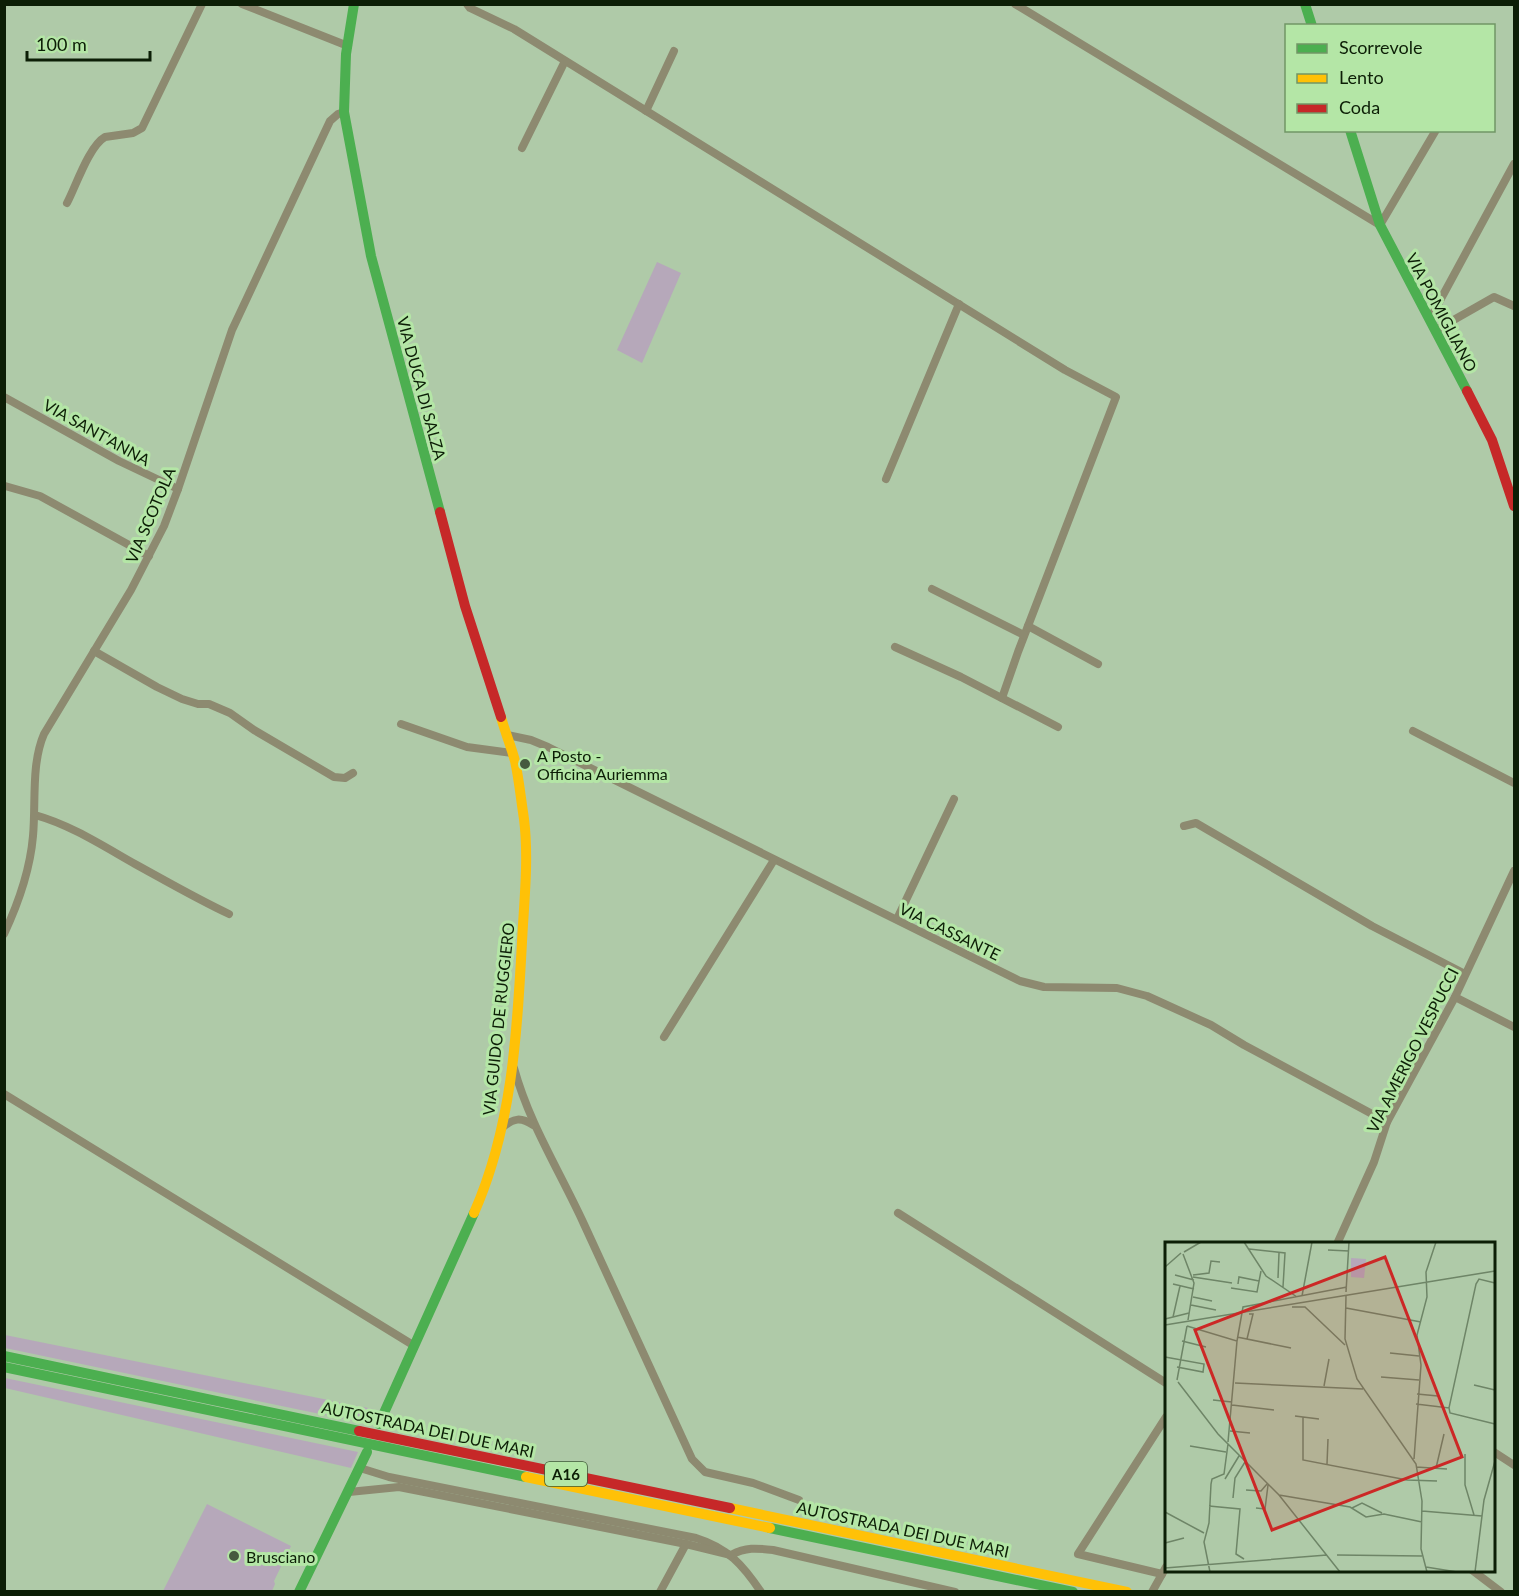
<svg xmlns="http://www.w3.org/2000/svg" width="1519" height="1596" font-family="Lato,sans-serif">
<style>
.green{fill:#b6a8ba}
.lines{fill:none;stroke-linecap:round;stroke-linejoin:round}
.street{stroke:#8d8a70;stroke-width:8}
.fast{stroke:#4caf50;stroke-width:10}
.slow{stroke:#ffc107;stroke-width:10}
.jam{stroke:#c62828;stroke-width:10}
.poi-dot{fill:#455a3f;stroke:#b4e6a6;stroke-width:2}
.labels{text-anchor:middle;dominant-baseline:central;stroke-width:6;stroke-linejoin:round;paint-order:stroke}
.shield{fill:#b4e6a6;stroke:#3e5a36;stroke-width:1.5}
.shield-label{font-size:15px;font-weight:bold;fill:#0c1e06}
.street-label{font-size:16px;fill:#0c1e06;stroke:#b4e6a6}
.poi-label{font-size:16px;fill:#0c1e06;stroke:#b4e6a6;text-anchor:start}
.inset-road{fill:none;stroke:#6e8567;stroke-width:1.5}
.view{fill:#cc2826;fill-opacity:0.15;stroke:#cc2826;stroke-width:3}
.inset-edge{fill:none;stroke:#0c1e06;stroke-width:3}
</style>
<rect width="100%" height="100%" fill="#afcaa8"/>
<!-- green -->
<g class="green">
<path d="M 657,262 L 681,273 L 642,363 L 617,350 Z"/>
<path d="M 5,1335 L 373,1409 L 368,1424 L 5,1348 Z"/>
<path d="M 5,1378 L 358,1452 L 351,1468 L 5,1388 Z"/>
<path d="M 207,1504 L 291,1546 L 274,1581 L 275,1584 L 272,1591 L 163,1591 Z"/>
</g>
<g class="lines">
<!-- street -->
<g class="street">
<path d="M 242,4 L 348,46"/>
<path d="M 467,4 L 470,8 L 514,29 L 1065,370 L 1116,397 L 1018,652 L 1002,698"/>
<path d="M 1015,4 L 1380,225 L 1436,130"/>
<path d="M 646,111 L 674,51"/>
<path d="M 522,148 L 565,61"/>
<path d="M 67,203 C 76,186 89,146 105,137 L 133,133 L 142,128 L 202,4"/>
<path d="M 1430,319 L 1514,164"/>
<path d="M 1436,330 L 1494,297 L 1514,306"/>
<path d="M 4,397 L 119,461 L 178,489"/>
<path d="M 886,479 L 959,304"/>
<path d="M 5,486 L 40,496 L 149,556"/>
<path d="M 932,589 L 1024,635"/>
<path d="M 1028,626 L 1098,664"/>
<path d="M 895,647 L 961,677 L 1058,727"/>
<path d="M 94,651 L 157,687 L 182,699 L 198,704 L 209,704 L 230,713 L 254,730 L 334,777 L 345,778 L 353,773"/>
<path d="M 401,724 L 467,747 L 512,753"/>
<path d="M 1413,731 L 1514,783"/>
<path d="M 507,735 L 531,740 L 548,747 L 1020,981 L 1044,987 L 1117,988 L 1147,996 L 1211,1025 L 1244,1045 L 1387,1122"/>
<path d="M 35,815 C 71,825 103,846 135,864 C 166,881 197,899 229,914"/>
<path d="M 1184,826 L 1196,823 L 1372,926 L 1465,974"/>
<path d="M 897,919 L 954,799"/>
<path d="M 4,934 C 19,902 30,871 33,836 C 36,803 31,764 44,734 L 131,590 L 164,526 L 178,489 L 232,330 L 330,121 L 338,114 L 344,112"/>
<path d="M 1455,997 L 1514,1027"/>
<path d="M 664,1037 L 774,860"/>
<path d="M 514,1068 C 529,1123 559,1170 583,1222 C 620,1301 655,1380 692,1459 L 705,1472 L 753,1483 L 799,1500"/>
<path d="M 4,1094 L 413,1345"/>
<path d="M 503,1127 C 514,1118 521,1117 533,1125"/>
<path d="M 898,1213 L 1166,1383"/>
<path d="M 1337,1244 L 1374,1162 L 1387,1122 L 1455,997 L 1514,871"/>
<path d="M 1494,1452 L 1514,1465"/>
<path d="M 360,1468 L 389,1477 L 696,1538 C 728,1548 743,1565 761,1592"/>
<path d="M 349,1492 L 399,1487 L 686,1544 L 731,1555 C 746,1547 756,1548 773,1550 L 955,1592"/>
<path d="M 1472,1570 L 1501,1592"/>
<path d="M 1162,1574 L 1078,1554 L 1166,1417"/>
<path d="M 660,1592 L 686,1544"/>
<path d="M 1152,1592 L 1166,1567"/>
</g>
<!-- fast -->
<g class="fast">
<path d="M 354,4 L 346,54 L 344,112 L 371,256 L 440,512"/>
<path d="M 1305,4 L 1312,26"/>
<path d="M 1350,130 L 1380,225 L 1467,391"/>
<path d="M 4,1356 L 359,1431"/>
<path d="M 4,1367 L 526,1477"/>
<path d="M 379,1424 L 474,1213"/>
<path d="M 770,1528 L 1073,1592"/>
<path d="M 299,1592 L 367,1452"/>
</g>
<!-- slow -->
<g class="slow">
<path d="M 474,1213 C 512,1127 517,1035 522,942 C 524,902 529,859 524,819 C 521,800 519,779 515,761 C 511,746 505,732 501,717"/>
<path d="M 526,1477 L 770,1528"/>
<path d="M 730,1508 L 1127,1592"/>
</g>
<!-- jam -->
<g class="jam">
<path d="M 1467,391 L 1492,440 L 1514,506"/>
<path d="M 440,512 L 465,606 L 501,717"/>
<path d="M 359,1431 L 730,1508"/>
</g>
</g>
<!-- markers -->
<g class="poi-dot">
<circle cx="525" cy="764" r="6"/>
<circle cx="234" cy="1556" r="6"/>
</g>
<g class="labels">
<!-- shield labels -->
<rect class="shield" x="545" y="1462" width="42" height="24" rx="4.5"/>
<g class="shield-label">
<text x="566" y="1474">A16</text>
</g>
<!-- street labels -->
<g class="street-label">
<text transform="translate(1442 312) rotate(62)">VIA POMIGLIANO</text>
<text transform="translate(422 388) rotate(75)">VIA DUCA DI SALZA</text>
<text transform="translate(97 432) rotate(29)">VIA SANT'ANNA</text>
<text transform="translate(150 515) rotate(-67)">VIA SCOTOLA</text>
<text transform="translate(950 931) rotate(26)">VIA CASSANTE</text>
<text transform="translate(498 1019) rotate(-84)">VIA GUIDO DE RUGGIERO</text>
<text transform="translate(1412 1050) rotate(-63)">VIA AMERIGO VESPUCCI</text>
<text transform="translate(428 1429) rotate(12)">AUTOSTRADA DEI DUE MARI</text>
<text transform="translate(903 1529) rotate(12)">AUTOSTRADA DEI DUE MARI</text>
</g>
<!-- poi labels -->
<g class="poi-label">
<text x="537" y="755">A Posto -<tspan x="537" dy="18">Officina Auriemma</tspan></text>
<text x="246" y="1556">Brusciano</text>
</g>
</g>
<!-- overview -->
<g transform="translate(1165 1242)">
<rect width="330" height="330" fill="#afcaa8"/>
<path d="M 186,16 L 201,17 L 199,36 L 186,35 Z" fill="#b6a8ba"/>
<path class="inset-road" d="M 79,0 L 101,34 L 132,55M 84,7 L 120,11 L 118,45M 163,8 L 184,9M 19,10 L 36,0M 18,12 L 29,41 L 23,78M 0,25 L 16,11M 10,33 L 29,38M 28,33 L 44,31 L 46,19 L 55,20M 28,35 L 67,41M 113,36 L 114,11M 8,42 L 29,47M 73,42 L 74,35 L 94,39M 66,46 L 92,50 L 96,29M 181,50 L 184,0M 137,54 L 147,0M 181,54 L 180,97 L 192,137 L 251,222 L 257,259 L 256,307 L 262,330M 28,55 L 47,59M 26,63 L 51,68M 127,65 L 140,65 L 180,103M 181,66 L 256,80M 8,75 L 15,44M 0,77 L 24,71M 0,83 L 330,29M 22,84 L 72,99 L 63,200M 72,95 L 126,106M 82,97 L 88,72 L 84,72M 17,99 L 41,105M 72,99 L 78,65 L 182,45M 225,111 L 254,114M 0,115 L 39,122 L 38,130 L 12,125M 216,135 L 254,138M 12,138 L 22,84M 13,140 L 53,192 L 114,253 L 175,330M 70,141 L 198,147M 309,143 L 330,148M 159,144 L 164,117M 252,152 L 273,154M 48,158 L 67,160M 251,162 L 284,166 L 311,42 L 314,37 L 330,41M 67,163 L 109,168M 284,166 L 285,171 L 330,182M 130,174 L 154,177M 138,175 L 138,218 L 242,238 L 272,239M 65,189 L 85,191M 25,204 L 61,210M 300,212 L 300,243 L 309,273M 249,217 L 256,123 L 252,93 L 262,55 L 261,30 L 271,0M 162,222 L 163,197M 251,225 L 282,227M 271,226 L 279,192M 60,237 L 74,214M 81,248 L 96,249 L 102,242M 114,253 L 185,265 L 201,275 L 219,272 L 257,280M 68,256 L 70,236 L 80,220M 44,264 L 75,267 L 71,312 L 79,317M 91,266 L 100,267 L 103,243M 187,266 L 197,261 L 217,271M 257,269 L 317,274M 0,270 L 39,291M 0,301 L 19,296M 172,313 L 257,314M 261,325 L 292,330M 0,326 L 162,313M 45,330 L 39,300 L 44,281 L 46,242 L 47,237 L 59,232 L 63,202M 310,330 L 319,258 L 330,219"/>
<path class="view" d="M 220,15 L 297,215 L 107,288 L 30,88 Z"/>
<rect width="330" height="330" class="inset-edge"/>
</g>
<!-- border -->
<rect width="1519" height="1596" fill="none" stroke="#0c1e06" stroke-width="12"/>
<!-- legend -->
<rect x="1285" y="24" width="210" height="108" fill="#b4e6a6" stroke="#719666" stroke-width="1.5"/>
<rect x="1297" y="44" width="30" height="9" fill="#4caf50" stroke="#719666" stroke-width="1.5"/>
<text x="1339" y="54" font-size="18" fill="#0c1e06">Scorrevole</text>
<rect x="1297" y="74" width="30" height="9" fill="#ffc107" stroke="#719666" stroke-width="1.5"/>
<text x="1339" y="84" font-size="18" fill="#0c1e06">Lento</text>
<rect x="1297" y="104" width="30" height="9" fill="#c62828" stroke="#719666" stroke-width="1.5"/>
<text x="1339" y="114" font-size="18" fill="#0c1e06">Coda</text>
<!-- scale -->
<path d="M27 51v9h123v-9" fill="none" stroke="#0c1e06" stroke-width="3"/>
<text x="36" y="51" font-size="18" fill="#0c1e06" stroke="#b4e6a6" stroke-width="4.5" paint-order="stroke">100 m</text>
</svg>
